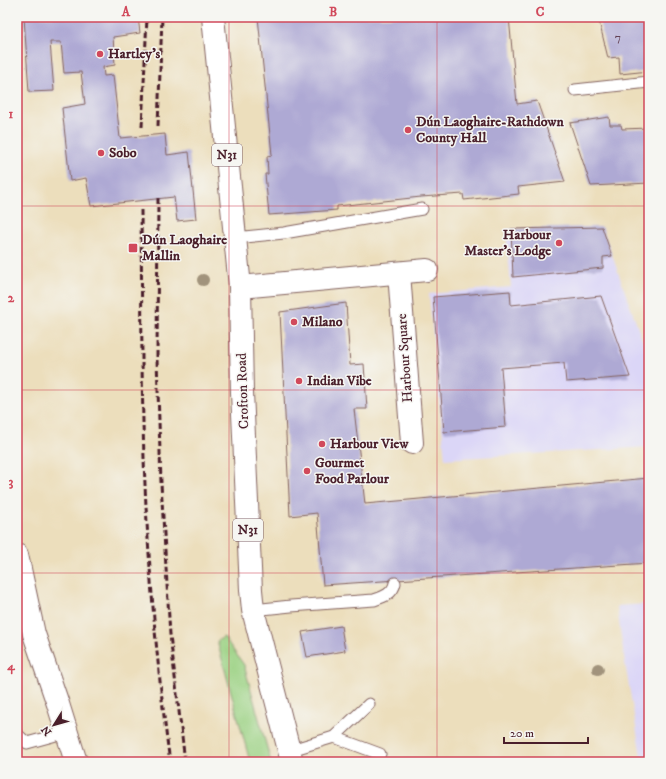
<svg xmlns="http://www.w3.org/2000/svg" width="666" height="779" font-family="'IM FELL DW Pica',serif">
<style>
.built{fill:#dbd6f7}
.green{fill:#9cd284;stroke:#737858}
.building{fill:#aea9d4}
.lines{fill:none;stroke-linecap:round;stroke-linejoin:round}
.lane-casing{stroke:#83625e;stroke-width:13}
.street-casing{stroke:#83625e;stroke-width:24}
.secondary-casing{stroke:#83625e;stroke-width:24}
.highway-casing{stroke:#83625e;stroke-width:24}
.lane{stroke:#fff;stroke-width:11}
.street{stroke:#fff;stroke-width:22}
.secondary{stroke:#fff;stroke-width:22}
.highway{stroke:#fff;stroke-width:22}
.rail{stroke:#4a1f2b;stroke-width:3;stroke-dasharray:6 3;stroke-linecap:butt}
.tree{fill:#a1937b}
.grid{fill:none;stroke:#d1495b;stroke-width:1;stroke-opacity:0.55}
.poi-dot{fill:#d1495b;stroke:#f6f6f2;stroke-width:1.5}
.labels{text-anchor:middle;dominant-baseline:central;stroke-width:3;stroke-linejoin:round;paint-order:stroke}
.number-label{font-size:12px;fill:#634255}
.shield{fill:#f6f6f2;stroke:#7e6067;stroke-width:1}
.shield-label{font-size:13px;font-weight:bold;fill:#4a1f2b}
.poi-label{font-size:14px;font-weight:bold;fill:#4a1f2b;stroke:#f6f6f2;text-anchor:start}
.street-label{font-size:14px;fill:#4a1f2b;stroke:#f6f6f2}
.neatline{fill:none;stroke:#d1495b;stroke-width:1.5}
.grid-label{font-size:13px;text-anchor:middle;font-weight:bold;fill:#d1495b}
</style>
<rect width="100%" height="100%" fill="#f6f6f2"/>
<filter id="ink" filterUnits="userSpaceOnUse"><feTurbulence type="fractalNoise" baseFrequency=".025" numOctaves="2"/><feDisplacementMap in="SourceGraphic" scale="8" xChannelSelector="R" yChannelSelector="G"/><feConvolveMatrix kernelMatrix="1 2 1 2 8 2 1 2 1" color-interpolation-filters="sRGB"/></filter>
<filter id="wash" filterUnits="userSpaceOnUse"><feTurbulence type="fractalNoise" baseFrequency=".012" numOctaves="4" result="noise"/><feDisplacementMap in="SourceGraphic" scale="16" xChannelSelector="R" yChannelSelector="G"/><feGaussianBlur stdDeviation="0.9" result="paint"/><feColorMatrix in="noise" values="0 0 0 0 0 0 0 0 0 0 0 0 0 0 0 0 0 1.4 0 .05"/><feComposite in="paint" operator="in"/></filter>
<g filter="url(#wash)">
<rect width="100%" height="100%" fill="#ecdebc"/>
<!-- built -->
<g class="built">
<path d="M 602,227 L 649,359 L 649,447 L 445,459 L 429,294 L 511,287 L 506,229 Z"/>
<path d="M 649,604 L 649,762 L 642,762 L 624,657 L 617,606 Z"/>
</g>
<!-- green -->
<path class="green" d="M 224,637 L 244,665 L 271,762 L 250,762 L 217,641 Z"/>
<g id="blocks">
<!-- building -->
<g class="building">
<path d="M 24,17 L 138,17 L 140,33 L 113,37 L 115,65 L 103,67 L 104,76 L 113,75 L 120,138 L 165,134 L 167,155 L 189,152 L 196,219 L 177,221 L 174,197 L 91,206 L 86,178 L 70,181 L 62,108 L 85,104 L 81,72 L 64,73 L 61,42 L 50,42 L 54,91 L 29,92 Z"/>
<path d="M 258,17 L 509,17 L 517,104 L 537,101 L 565,182 L 518,187 L 519,194 L 464,200 L 463,194 L 421,197 L 337,206 L 337,210 L 269,215 L 265,174 L 268,174 L 267,156 L 272,155 Z"/>
<path d="M 598,17 L 649,17 L 649,71 L 620,74 L 619,57 L 608,58 Z"/>
<path d="M 609,117 L 610,125 L 621,125 L 622,129 L 649,128 L 649,183 L 591,186 L 570,123 Z"/>
<path d="M 602,227 L 612,256 L 603,257 L 603,268 L 513,277 L 511,229 Z"/>
<path d="M 510,291 L 511,305 L 601,296 L 630,377 L 566,382 L 564,363 L 501,368 L 506,427 L 444,432 L 433,297 Z"/>
<path d="M 346,303 L 350,365 L 364,364 L 367,409 L 354,409 L 365,504 L 649,478 L 649,563 L 323,585 L 317,513 L 290,516 L 280,312 Z"/>
<path d="M 341,626 L 345,651 L 307,657 L 302,632 Z"/>
</g>
</g>
</g>
<g filter="url(#ink)">
<use href="#blocks" fill-opacity="0" stroke="#83625e" stroke-width="1"/>
<g class="lines">
<!-- lane casing -->
<g class="lane-casing">
<g id="lane">
<path d="M 575,90 L 649,82"/>
<path d="M 235,238 L 284,233 L 422,209"/>
<path d="M 253,610 L 291,606 L 374,600 C 383,597 393,594 395,583"/>
<path d="M 17,734 L 27,743 L 67,732"/>
<path d="M 334,737 L 380,754"/>
<path d="M 288,751 L 334,737 L 369,704"/>
</g>
</g>
<!-- street casing -->
<g class="street-casing">
<g id="street">
<path d="M 399,273 L 412,443"/>
<path d="M 240,287 L 427,270"/>
</g>
</g>
<!-- secondary casing -->
<g class="secondary-casing">
<path id="secondary" d="M 17,555 L 34,634 L 58,704 L 76,762"/>
</g>
<!-- highway casing -->
<g class="highway-casing">
<path id="highway" d="M 213,17 L 240,287 L 242,392 L 251,590 L 253,610 L 292,762"/>
</g>
<!-- lane -->
<use href="#lane" class="lane"/>
<!-- street -->
<use href="#street" class="street"/>
<!-- secondary -->
<use href="#secondary" class="secondary"/>
<!-- highway -->
<use href="#highway" class="highway"/>
<!-- rail -->
<g class="rail">
<path d="M 158,126 L 162,17"/>
<path d="M 142,127 L 147,17"/>
<path d="M 158,198 L 157,359 L 161,483 L 170,635 L 185,762"/>
<path d="M 141,210 C 142,309 141,408 146,506 C 151,592 158,677 170,762"/>
</g>
</g>
<!-- trees -->
<g class="tree">
<circle cx="203" cy="280" r="6"/>
<circle cx="598" cy="669" r="6"/>
</g>
</g>
<!-- grid -->
<path class="grid" d="M 229,17 L 229,762M 437,17 L 437,762M 17,206 L 649,206M 17,390 L 649,390M 17,573 L 649,573"/>
<!-- markers -->
<g class="poi-dot">
<circle cx="100" cy="54" r="4"/>
<circle cx="408" cy="130" r="4"/>
<circle cx="101" cy="153" r="4"/>
<circle cx="559" cy="243" r="4"/>
<rect x="128" y="243" width="10" height="10" rx="2"/>
<circle cx="294" cy="322" r="4"/>
<circle cx="299" cy="381" r="4"/>
<circle cx="322" cy="444" r="4"/>
<circle cx="307" cy="471" r="4"/>
</g>
<g class="labels">
<!-- number labels -->
<g class="number-label">
<text x="618" y="37">7</text>
</g>
<!-- shield labels -->
<g class="shield">
<rect x="212" y="144" width="30" height="22" rx="3"/>
<rect x="233" y="519" width="30" height="22" rx="3"/>
</g>
<g class="shield-label">
<text x="227" y="155">N31</text>
<text x="248" y="530">N31</text>
</g>
<!-- poi labels -->
<g class="poi-label">
<text x="108" y="54">Hartley's</text>
<text x="416" y="122">Dún Laoghaire-Rathdown<tspan x="416" dy="16">County Hall</tspan></text>
<text x="109" y="153">Sobo</text>
<text x="551" y="235" text-anchor="end">Harbour<tspan x="551" dy="16">Master's Lodge</tspan></text>
<text x="142" y="240">Dún Laoghaire<tspan x="142" dy="16">Mallin</tspan></text>
<text x="302" y="322">Milano</text>
<text x="307" y="381">Indian Vibe</text>
<text x="330" y="444">Harbour View</text>
<text x="315" y="463">Gourmet<tspan x="315" dy="16">Food Parlour</tspan></text>
</g>
<!-- street labels -->
<g class="street-label">
<text transform="translate(405 358) rotate(-94)">Harbour Square</text>
<text transform="translate(243 391) rotate(-92)">Crofton Road</text>
</g>
</g>
<!-- margin -->
<rect width="666" height="779" fill="none" stroke="#f6f6f2" stroke-width="44"/>
<!-- north arrow -->
<g transform="translate(54 725) rotate(233)" stroke="#f6f6f2" stroke-width="3" paint-order="stroke">
<path d="M0-3L7 15L0 10L-7 15Z" fill="#4a1f2b"/>
<text y="-6" font-size="11" font-weight="bold" text-anchor="middle" fill="#4a1f2b">N</text>
</g>
<!-- scale -->
<path d="M504 737v6h84v-6" fill="none" stroke="#4a1f2b" stroke-width="2"/>
<text x="510" y="737" font-size="12" fill="#4a1f2b" stroke="#f6f6f2" stroke-width="3" paint-order="stroke">20 m</text>
<rect x="22" y="22" width="622" height="735" class="neatline"/>
<g class="grid-label">
<text x="126" y="16">A</text>
<text x="333" y="16">B</text>
<text x="540" y="16">C</text>
<text x="11" y="118">1</text>
<text x="11" y="302">2</text>
<text x="11" y="486">3</text>
<text x="11" y="670">4</text>
</g>
</svg>
